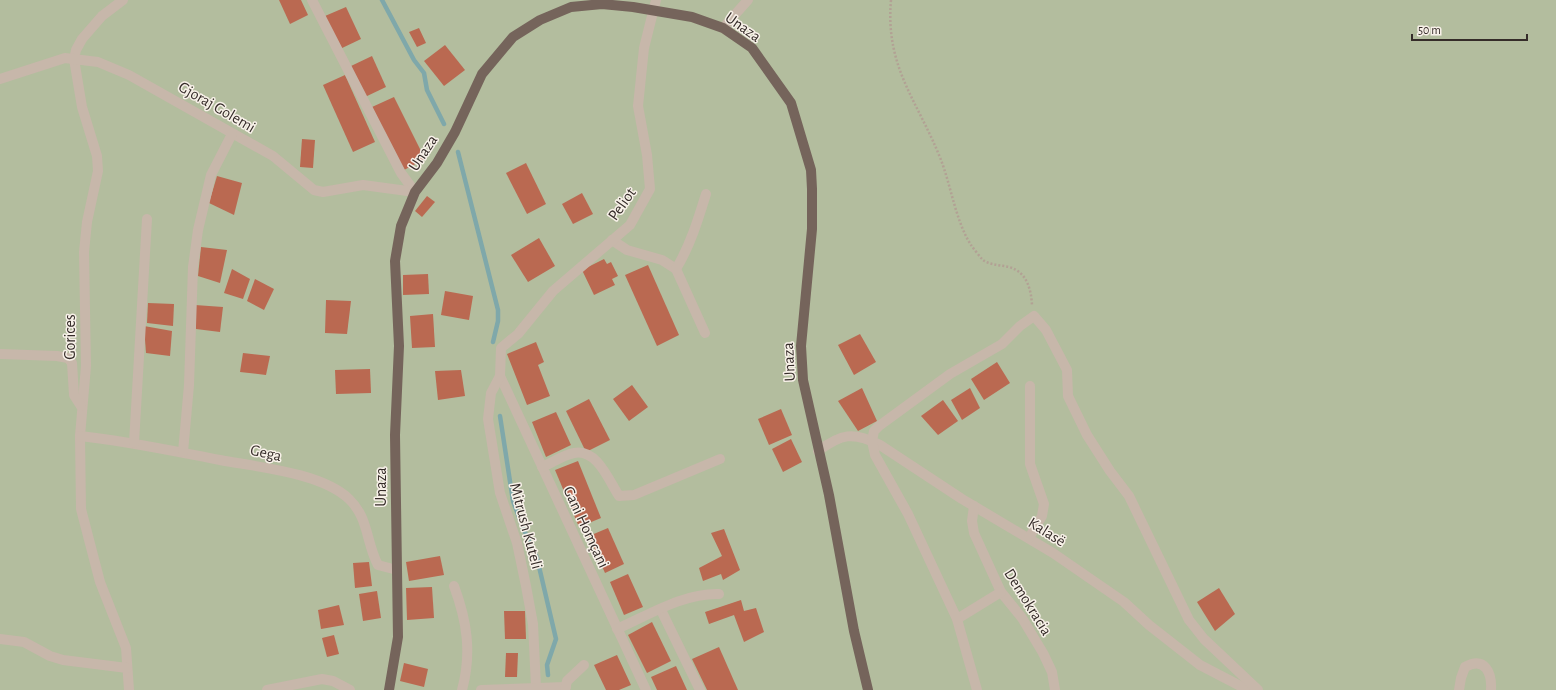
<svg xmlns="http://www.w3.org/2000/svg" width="1556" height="690" font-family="'Alegreya Sans',sans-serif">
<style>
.green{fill:#b3bd9e}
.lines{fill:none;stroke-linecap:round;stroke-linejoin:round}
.stream{stroke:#7fa8aa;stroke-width:4.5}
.building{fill:#ba6951}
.path{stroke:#b2a194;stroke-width:2.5;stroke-dasharray:2 2;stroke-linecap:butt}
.minor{stroke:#c7b7aa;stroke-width:10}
.major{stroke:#75645b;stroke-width:10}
.labels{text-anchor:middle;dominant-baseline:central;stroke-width:3;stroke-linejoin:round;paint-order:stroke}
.street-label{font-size:16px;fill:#352c29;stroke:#f8f1e9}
</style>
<rect width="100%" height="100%" fill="#f0e7dd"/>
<!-- green -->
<rect class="green" x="0" y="0" width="1556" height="690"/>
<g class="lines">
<!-- stream -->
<g class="stream">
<path d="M 382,0 L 414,60 L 424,73 L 427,90 L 444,124"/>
<path d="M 458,152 L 498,310 L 498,321 L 493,342"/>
<path d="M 500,416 L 513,501 L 523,528 L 537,558 L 556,639 L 547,665 L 548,675"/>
</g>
</g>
<!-- building -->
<g class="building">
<path d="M 279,0 L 301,0 L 308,15 L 290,24 Z"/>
<path d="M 346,7 L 361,39 L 340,49 L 325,16 Z"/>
<path d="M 419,28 L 426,43 L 417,47 L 409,32 Z"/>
<path d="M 445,45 L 465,70 L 444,86 L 424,61 Z"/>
<path d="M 372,56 L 386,87 L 365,97 L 351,66 Z"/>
<path d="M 345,75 L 375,142 L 353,152 L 323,85 Z"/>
<path d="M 394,97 L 425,159 L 404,170 L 372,107 Z"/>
<path d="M 302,139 L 315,140 L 313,168 L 300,167 Z"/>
<path d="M 526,163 L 546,204 L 527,214 L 506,173 Z"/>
<path d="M 217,176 L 242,183 L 234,215 L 209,203 Z"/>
<path d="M 582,193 L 593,214 L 573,224 L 562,204 Z"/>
<path d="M 427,196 L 435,202 L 422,217 L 415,211 Z"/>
<path d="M 539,238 L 555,266 L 528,282 L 511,255 Z"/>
<path d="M 201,247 L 227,250 L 220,283 L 198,276 Z"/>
<path d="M 604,259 L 607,264 L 611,262 L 618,276 L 612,279 L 615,285 L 594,295 L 582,270 Z"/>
<path d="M 648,265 L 679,335 L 657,346 L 625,275 Z"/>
<path d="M 232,269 L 250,279 L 243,299 L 224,293 Z"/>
<path d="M 428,274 L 429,294 L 403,295 L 403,275 Z"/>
<path d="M 255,279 L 274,289 L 264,310 L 247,301 Z"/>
<path d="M 445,291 L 473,296 L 469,320 L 441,315 Z"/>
<path d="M 326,300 L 351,301 L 347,334 L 325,333 Z"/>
<path d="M 148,303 L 174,304 L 173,326 L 147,323 Z"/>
<path d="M 195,305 L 223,307 L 220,332 L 196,329 Z"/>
<path d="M 433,314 L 435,347 L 412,348 L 410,316 Z"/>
<path d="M 144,326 L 172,331 L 170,356 L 146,353 Z"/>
<path d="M 860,334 L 876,362 L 854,375 L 838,345 Z"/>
<path d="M 536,342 L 544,362 L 538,365 L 550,396 L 527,405 L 507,354 Z"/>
<path d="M 243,353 L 270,356 L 266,375 L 240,372 Z"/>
<path d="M 997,362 L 1010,383 L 984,400 L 971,379 Z"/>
<path d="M 370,369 L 371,393 L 336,394 L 335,370 Z"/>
<path d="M 461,370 L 465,396 L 438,400 L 435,371 Z"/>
<path d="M 632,385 L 648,407 L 629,421 L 613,399 Z"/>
<path d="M 862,388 L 877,421 L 858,431 L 838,401 Z"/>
<path d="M 970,388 L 980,408 L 962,420 L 951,400 Z"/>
<path d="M 589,399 L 610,440 L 586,452 L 566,411 Z"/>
<path d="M 943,400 L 958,421 L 938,435 L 921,416 Z"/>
<path d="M 781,409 L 792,435 L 769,445 L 758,419 Z"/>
<path d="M 556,412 L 571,445 L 546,457 L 532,422 Z"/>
<path d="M 791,439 L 802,462 L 783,472 L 772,449 Z"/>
<path d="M 578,461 L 601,518 L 579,527 L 555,470 Z"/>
<path d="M 608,528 L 624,564 L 605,573 L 589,536 Z"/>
<path d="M 724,529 L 740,570 L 723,580 L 721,574 L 703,581 L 699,568 L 722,556 L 711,533 Z"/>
<path d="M 440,556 L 444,575 L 409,581 L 406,562 Z"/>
<path d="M 369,562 L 372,586 L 355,588 L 353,563 Z"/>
<path d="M 628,574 L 643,607 L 624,615 L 610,582 Z"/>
<path d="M 432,587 L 434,618 L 407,620 L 406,588 Z"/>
<path d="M 1219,588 L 1235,614 L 1215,631 L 1197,602 Z"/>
<path d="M 377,591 L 381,618 L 363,621 L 359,594 Z"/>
<path d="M 741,600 L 744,611 L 756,608 L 764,632 L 744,642 L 734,615 L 709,624 L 705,612 Z"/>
<path d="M 339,605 L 344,625 L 321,629 L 318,610 Z"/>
<path d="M 504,611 L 525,611 L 526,639 L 505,639 Z"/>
<path d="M 652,622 L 671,661 L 647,673 L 628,635 Z"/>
<path d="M 334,635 L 339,654 L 327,657 L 322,638 Z"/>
<path d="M 719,647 L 738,690 L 707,690 L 692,659 Z"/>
<path d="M 506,653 L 518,653 L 517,677 L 505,677 Z"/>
<path d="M 617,655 L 631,685 L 619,690 L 606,690 L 594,665 Z"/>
<path d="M 404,663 L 428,669 L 424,687 L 400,681 Z"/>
<path d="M 676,666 L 687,690 L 657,690 L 651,677 Z"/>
</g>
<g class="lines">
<!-- path -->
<path class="path" d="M 891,0 C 885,68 918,101 941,160 C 951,186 956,222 971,245 C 974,249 979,256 983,260 C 990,265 1000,265 1009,267 C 1027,272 1031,289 1032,305"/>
<!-- minor -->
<g class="minor">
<path d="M 123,0 L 102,16 L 82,39 L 76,50 L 74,59 L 82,107 L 97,156 L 98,171 L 87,222 L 84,252 L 86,366 L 80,436 L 81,509 L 100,582 L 126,648 L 129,690"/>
<path d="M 312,0 L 401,173 L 415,192"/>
<path d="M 723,28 L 748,0"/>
<path d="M 0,79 L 65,58 L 98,62 L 129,75 L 273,156 L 314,190 L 323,192 L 363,185 L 415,192"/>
<path d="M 612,240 L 627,250 L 662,260 L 676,269 L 705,333"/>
<path d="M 676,269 C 690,246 698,220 706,194"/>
<path d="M 0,354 L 57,356 L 68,358 L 72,363 L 74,395 L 81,406"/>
<path d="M 500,376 L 646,690"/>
<path d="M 80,436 C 127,441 173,451 220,460 C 258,467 322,473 349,499 C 369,518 366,543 378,565 L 397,570"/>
<path d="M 134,443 L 147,219"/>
<path d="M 818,451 C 841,434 853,431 880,445 L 962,499 L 1053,553 L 1124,602 L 1149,625 L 1200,665 L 1248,690"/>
<path d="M 183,452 L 189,385 L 193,267 L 198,230 L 211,175 L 232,134"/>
<path d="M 542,467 C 552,463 563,455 574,453 C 597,448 609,481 619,496 L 634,495 L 720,459"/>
<path d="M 974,506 L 972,521 L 974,533 L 1001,592 L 1022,618 L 1043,653 L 1052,672 L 1055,690"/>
<path d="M 1029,538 L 1042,516 L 1044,504 L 1030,464 L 1030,386"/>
<path d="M 454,586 C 467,621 472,653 462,690"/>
<path d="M 661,610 L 700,690"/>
<path d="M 957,619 L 1001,592"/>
<path d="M 617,629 C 649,615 683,593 719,594"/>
<path d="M 0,639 L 24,642 L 50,656 L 63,660 L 127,668"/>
<path d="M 536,687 L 533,624 L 526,586 L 517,543 L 500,493 L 488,419 L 491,393 L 500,376 L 501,348 L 518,334 L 553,291 L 630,225 L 650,189 L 647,155 L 638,106 L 644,48 L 656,0"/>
<path d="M 267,690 L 322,679 L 333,681 L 350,690"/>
<path d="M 481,690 L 566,687"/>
<path d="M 565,690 L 567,681 L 584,665"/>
<path d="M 977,690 L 957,619 L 908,514 L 875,455 L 872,441 L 874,431 L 879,426 L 950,374 L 1002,344 L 1020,326 L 1034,316 L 1046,330 L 1067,370 L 1068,396 L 1087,435 L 1110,471 L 1129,496 L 1189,620 L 1204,639 L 1258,690"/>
<path d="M 1459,690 L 1461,678 L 1465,667 C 1485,656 1492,673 1491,690"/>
</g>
<!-- major -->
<path class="major" d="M 389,690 L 398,637 L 395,435 L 399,346 L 395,261 L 401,226 L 415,192 L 437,163 L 455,132 L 482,74 L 513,37 L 540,20 L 571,7 L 602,4 L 633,7 L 692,17 L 723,28 L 752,48 L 791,103 L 811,170 L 812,189 L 812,229 L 801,346 L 803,380 L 829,495 L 854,631 L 868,690"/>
</g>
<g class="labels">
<!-- street labels -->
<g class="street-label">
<text transform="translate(743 27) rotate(35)">Unaza</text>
<text transform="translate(217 107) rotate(30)">Gjoraj Golemi</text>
<text transform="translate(423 153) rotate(-57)">Unaza</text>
<text transform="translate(622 204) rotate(-55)">Peliot</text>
<text transform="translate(70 337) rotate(-90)">Gorices</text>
<text transform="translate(789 362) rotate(-93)">Unaza</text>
<text transform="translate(266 453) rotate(12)">Gega</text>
<text transform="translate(381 487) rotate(-90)">Unaza</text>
<text transform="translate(526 526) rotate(75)">Mitrush Kuteli</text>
<text transform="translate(586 527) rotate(65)">Gani Homçani</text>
<text transform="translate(1047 532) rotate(32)">Kalasë</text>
<text transform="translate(1028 602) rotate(58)">Demokracia</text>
</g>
</g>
<!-- scale -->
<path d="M1412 34v6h115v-6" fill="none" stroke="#352c29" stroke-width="2"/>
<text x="1418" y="34" font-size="12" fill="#352c29" stroke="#f8f1e9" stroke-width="3" paint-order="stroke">50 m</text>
</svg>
